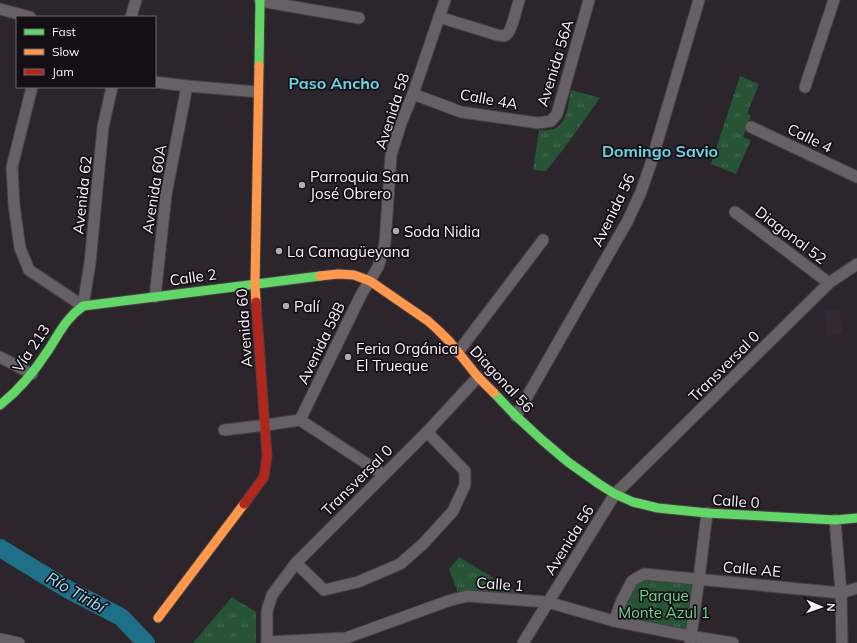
<svg xmlns="http://www.w3.org/2000/svg" width="857" height="643" font-family="Mulish,sans-serif">
<style>
.built{fill:#352836}
.park{fill:url(#park-tufts)}
.lines{fill:none;stroke-linecap:round;stroke-linejoin:round}
.river{stroke:#1d7087;stroke-width:18}
.street-casing{stroke:#454145;stroke-width:13}
.fast-casing{stroke:#454145;stroke-width:11}
.slow-casing{stroke:#454145;stroke-width:11}
.jam-casing{stroke:#454145;stroke-width:11}
.street{stroke:#656165;stroke-width:11}
.fast{stroke:#63d668;stroke-width:9}
.slow{stroke:#ff974d;stroke-width:9}
.jam{stroke:#b3261e;stroke-width:9}
.poi-dot{fill:#b1abb1;stroke:#130f14;stroke-width:1.5}
.labels{text-anchor:middle;dominant-baseline:central;stroke-width:3.5;stroke-linejoin:round;paint-order:stroke}
.street-label{font-size:15px;fill:#f9f2f9;stroke:#130f14}
.poi-label{font-size:15px;fill:#f9f2f9;stroke:#130f14;text-anchor:start}
.park-label{font-size:15px;fill:#72d990;stroke:#130f14}
.neighbourhood-label{font-size:16px;font-weight:bold;fill:#6cd6e6;stroke:#130f14}
.water-label{font-size:16px;font-style:italic;fill:#93e1fc;stroke:#130f14}
</style>
<defs>
<pattern id="park-tufts" width="24" height="20" patternUnits="userSpaceOnUse"><rect width="24" height="20" fill="#285436"/><path d="M3 7l-1-3M5 7V3M7 7l1-3M15 17l-1-3M17 17v-4M19 17l1-3" fill="none" stroke="#486d54"/></pattern>
</defs>
<rect width="100%" height="100%" fill="#2c262c"/>
<!-- built -->
<path class="built" d="M 839,309 L 843,333 L 828,337 L 825,311 Z"/>
<!-- park -->
<g class="park">
<path d="M 740,76 L 759,84 L 747,114 L 751,115 L 743,137 L 751,140 L 736,174 L 711,164 Z"/>
<path d="M 571,90 L 600,98 L 565,147 L 546,171 L 533,170 L 539,130 C 542,130 546,131 549,130 C 568,128 568,104 571,90 Z"/>
<path d="M 459,557 L 515,591 L 525,596 L 526,599 L 494,592 L 479,591 L 459,596 L 449,569 Z"/>
<path d="M 641,578 L 694,583 L 686,633 L 619,617 L 635,584 Z"/>
<path d="M 232,597 L 256,612 L 256,643 L 193,643 Z"/>
</g>
<g class="lines">
<!-- river -->
<path class="river" d="M 0,548 L 69,590 L 121,617 L 146,643"/>
<!-- street casing -->
<g class="street-casing">
<g id="street">
<path d="M 260,1 L 359,18"/>
<path d="M 0,9 L 30,17"/>
<path d="M 131,17 L 136,0"/>
<path d="M 439,17 L 497,35 C 499,35 501,36 504,36 C 512,34 516,8 519,1"/>
<path d="M 155,82 L 187,86 L 258,92"/>
<path d="M 32,87 L 12,167 L 14,205 L 20,248 L 29,270 L 83,306 L 90,263 L 103,127 L 112,87"/>
<path d="M 805,87 L 834,0"/>
<path d="M 413,94 L 461,112 L 538,123 L 551,121 L 557,114 L 589,0"/>
<path d="M 751,127 L 857,177"/>
<path d="M 735,212 L 829,283"/>
<path d="M 155,297 L 166,195 L 187,86"/>
<path d="M 458,352 L 543,240"/>
<path d="M 0,357 L 32,374"/>
<path d="M 516,416 L 627,222 L 641,192 L 651,163 L 699,0"/>
<path d="M 300,420 L 361,295 L 378,267 L 385,243 L 391,155 L 401,123 L 413,94 L 445,0"/>
<path d="M 224,430 L 266,425 L 300,420 L 384,475"/>
<path d="M 835,520 L 841,593 L 842,643"/>
<path d="M 296,563 L 324,590 L 358,582 L 400,564 L 423,544 L 453,511 L 465,485 L 465,471 L 427,432"/>
<path d="M 614,621 L 622,600 L 632,581 L 644,574 L 841,593 L 857,588"/>
<path d="M 0,639 L 19,643"/>
<path d="M 267,642 L 346,638 L 448,601 L 467,596 L 547,602 L 614,621 L 690,636 L 733,643"/>
<path d="M 267,643 L 267,611 L 272,595 L 296,563 L 427,432 L 478,377"/>
<path d="M 523,643 L 615,494 L 829,283 L 857,264"/>
<path d="M 690,643 L 699,579 L 707,513"/>
</g>
</g>
<!-- fast casing -->
<g class="fast-casing">
<g id="fast">
<path d="M 259,66 L 260,0"/>
<path d="M 494,393 L 516,416 L 542,440 L 568,462 L 599,484 L 615,494 L 633,502 L 658,508 L 707,513 L 835,520 L 857,518"/>
<path d="M 0,405 C 19,390 34,372 47,352 C 59,334 65,319 83,306 L 320,276"/>
</g>
</g>
<!-- slow casing -->
<g class="slow-casing">
<g id="slow">
<path d="M 320,276 L 338,274 L 354,275 L 370,281 L 428,321 L 438,330 L 450,342 L 478,377 L 494,393"/>
<path d="M 256,302 L 255,284 L 259,66"/>
<path d="M 158,618 L 244,504"/>
</g>
</g>
<!-- jam casing -->
<g class="jam-casing">
<path id="jam" d="M 244,504 L 264,477 L 267,456 L 256,302"/>
</g>
<!-- street -->
<use href="#street" class="street"/>
<!-- fast -->
<use href="#fast" class="fast"/>
<!-- slow -->
<use href="#slow" class="slow"/>
<!-- jam -->
<use href="#jam" class="jam"/>
</g>
<!-- markers -->
<g class="poi-dot">
<circle cx="302" cy="185" r="4"/>
<circle cx="396" cy="231" r="4"/>
<circle cx="279" cy="251" r="4"/>
<circle cx="286" cy="306" r="4"/>
<circle cx="348" cy="357" r="4"/>
</g>
<g class="labels">
<!-- street labels -->
<g class="street-label">
<text transform="translate(555 63) rotate(-73)">Avenida 56A</text>
<text transform="translate(489 99) rotate(10)">Calle 4A</text>
<text transform="translate(392 111) rotate(-72)">Avenida 58</text>
<text transform="translate(810 138) rotate(26)">Calle 4</text>
<text transform="translate(154 189) rotate(-81)">Avenida 60A</text>
<text transform="translate(82 195) rotate(-84)">Avenida 62</text>
<text transform="translate(613 210) rotate(-64)">Avenida 56</text>
<text transform="translate(791 235) rotate(37)">Diagonal 52</text>
<text transform="translate(193 277) rotate(-8)">Calle 2</text>
<text transform="translate(244 328) rotate(-94)">Avenida 60</text>
<text transform="translate(321 343) rotate(-64)">Avenida 58B</text>
<text transform="translate(31 348) rotate(-56)">Vía 213</text>
<text transform="translate(724 366) rotate(-45)">Transversal 0</text>
<text transform="translate(502 379) rotate(47)">Diagonal 56</text>
<text transform="translate(357 480) rotate(-45)">Transversal 0</text>
<text transform="translate(736 501) rotate(4)">Calle 0</text>
<text transform="translate(569 540) rotate(-58)">Avenida 56</text>
<text transform="translate(752 569) rotate(5)">Calle AE</text>
<text transform="translate(500 584) rotate(4)">Calle 1</text>
</g>
<!-- poi labels -->
<g class="poi-label">
<text x="310" y="176">Parroquia San<tspan x="310" dy="17">José Obrero</tspan></text>
<text x="404" y="231">Soda Nidia</text>
<text x="287" y="251">La Camagüeyana</text>
<text x="294" y="306">Palí</text>
<text x="356" y="348">Feria Orgánica<tspan x="356" dy="17">El Trueque</tspan></text>
</g>
<!-- park labels -->
<g class="park-label">
<text x="664" y="595">Parque<tspan x="664" dy="17">Monte Azul 1</tspan></text>
</g>
<!-- neighbourhood labels -->
<g class="neighbourhood-label">
<text x="334" y="83">Paso Ancho</text>
<text x="660" y="151">Domingo Savio</text>
</g>
<!-- water labels -->
<g class="water-label">
<text transform="translate(76 592) rotate(30)">Río Tiribí</text>
</g>
</g>
<!-- legend -->
<rect x="16" y="16" width="140" height="72" fill="#130f14" stroke="#6f6a70"/>
<rect x="24" y="29" width="20" height="6" fill="#63d668" stroke="#6f6a70"/>
<text x="52" y="36" font-size="12" fill="#f9f2f9">Fast</text>
<rect x="24" y="49" width="20" height="6" fill="#ff974d" stroke="#6f6a70"/>
<text x="52" y="56" font-size="12" fill="#f9f2f9">Slow</text>
<rect x="24" y="69" width="20" height="6" fill="#b3261e" stroke="#6f6a70"/>
<text x="52" y="76" font-size="12" fill="#f9f2f9">Jam</text>
<!-- north arrow -->
<g transform="translate(821 607) rotate(92)" stroke="#130f14" stroke-width="3" paint-order="stroke">
<path d="M0-3L7 15L0 10L-7 15Z" fill="#f9f2f9"/>
<text y="-6" font-size="11" font-weight="bold" text-anchor="middle" fill="#f9f2f9">N</text>
</g>
</svg>
